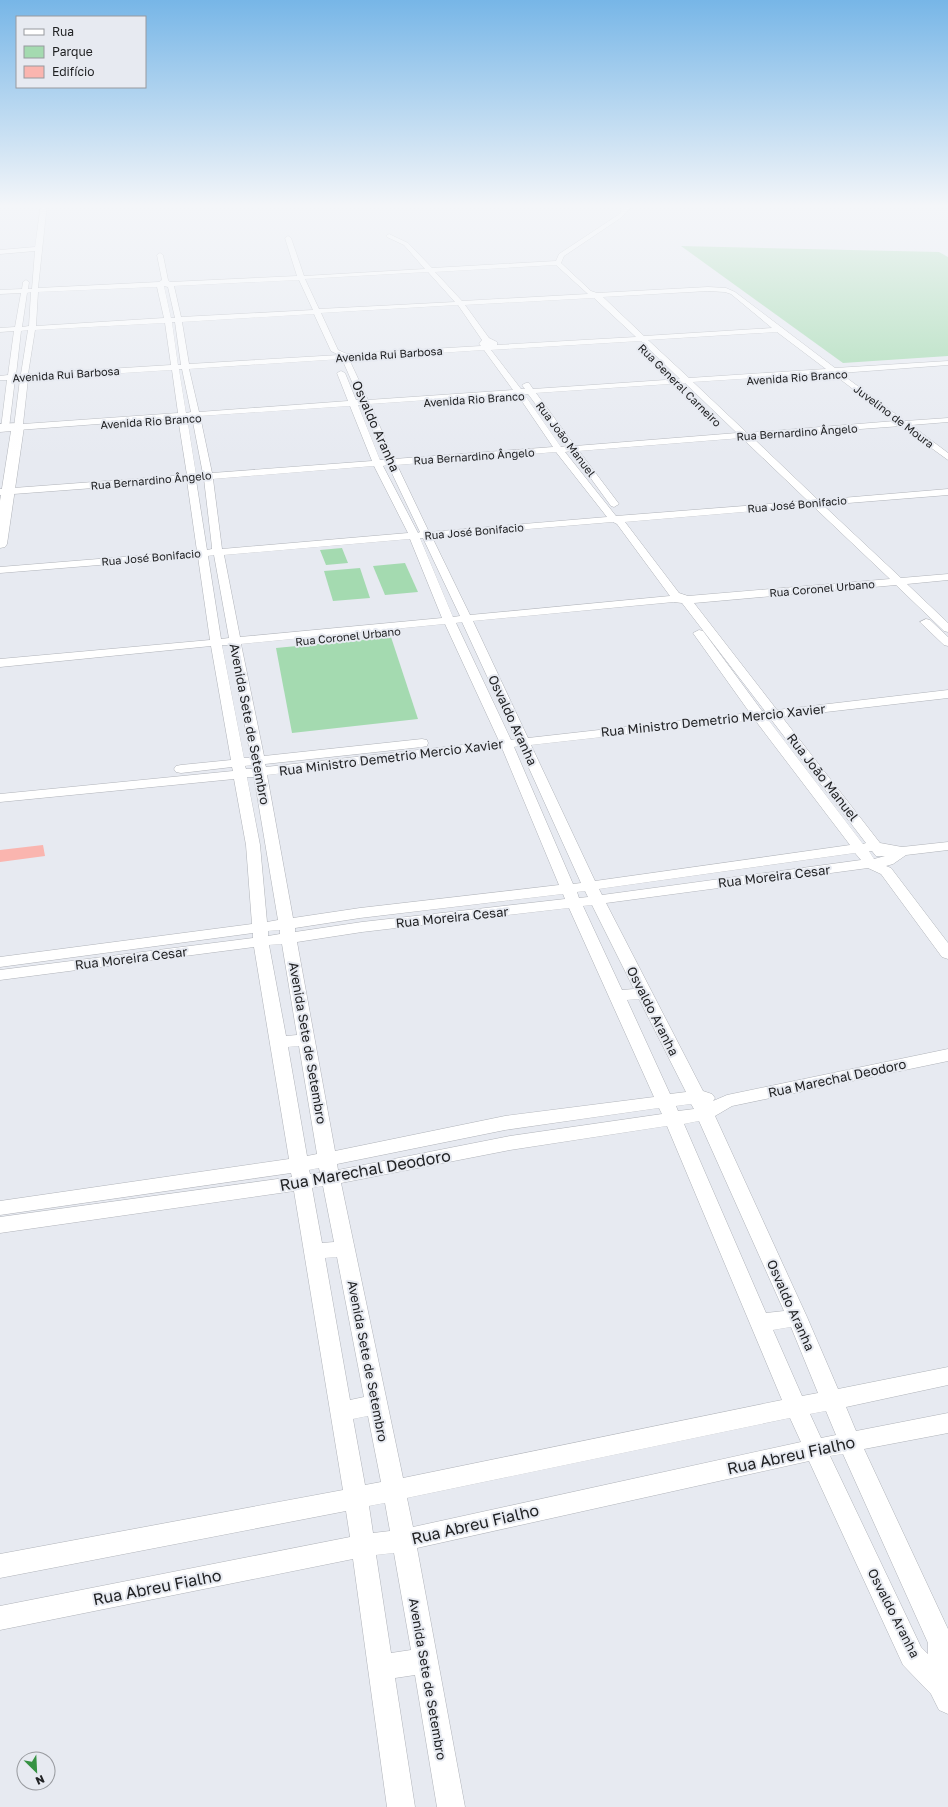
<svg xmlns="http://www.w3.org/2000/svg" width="948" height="1807" font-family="'Golos Text',sans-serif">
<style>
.green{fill:#a4dab0}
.building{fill:#fab5af}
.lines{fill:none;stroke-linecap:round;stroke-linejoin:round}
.street-casing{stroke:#b0b3b9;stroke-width:1}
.secondary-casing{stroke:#b0b3b9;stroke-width:1}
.street{fill:#fff;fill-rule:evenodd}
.secondary{fill:#fff;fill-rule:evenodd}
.labels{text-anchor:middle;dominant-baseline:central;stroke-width:4;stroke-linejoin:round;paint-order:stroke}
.far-street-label{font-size:11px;fill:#212224;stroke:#e7eaf1}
.street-label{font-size:13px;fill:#212224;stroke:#e7eaf1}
.near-street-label{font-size:16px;fill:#212224;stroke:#e7eaf1}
</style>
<rect width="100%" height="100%" fill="#e7eaf1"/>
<!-- green -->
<g class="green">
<path d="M 681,246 L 939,252 L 948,257 L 948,356 L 843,363 Z"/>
<path d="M 342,548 L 348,563 L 326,565 L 320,550 Z"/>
<path d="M 405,563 L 418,592 L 385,595 L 373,566 Z"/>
<path d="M 360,568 L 370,598 L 333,601 L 324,571 Z"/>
<path d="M 391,637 L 418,719 L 292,733 L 276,648 Z"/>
</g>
<!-- building -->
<path class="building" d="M 43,845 L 45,856 L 0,862 L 0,850 Z"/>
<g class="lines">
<!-- street casing -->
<g class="street-casing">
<g id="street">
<path d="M 41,204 L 47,204 L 38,288 L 159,282 L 162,280 L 157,255 L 160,253 L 163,255 L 168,280 L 170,282 L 297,276 L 285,238 L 288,236 L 291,238 L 304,276 L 425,269 L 404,245 L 387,237 L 386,236 L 389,234 L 408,243 L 432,268 L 556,261 L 559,254 L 618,215 L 628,204 L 634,204 L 622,217 L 564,256 L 561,263 L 591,291 L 597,293 L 708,287 L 726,288 L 735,292 L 835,368 L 948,361 L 948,365 L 840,373 L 905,421 L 948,418 L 948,422 L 911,425 L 948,453 L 948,460 L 901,426 L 752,437 L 818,500 L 948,489 L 948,495 L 823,505 L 901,578 L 948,574 L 948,580 L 907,584 L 948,623 L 948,632 L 944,631 L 896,585 L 694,603 L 777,710 L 948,690 L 948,698 L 782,717 L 880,843 L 902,847 L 948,842 L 948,850 L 906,855 L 893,864 L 886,866 L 891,868 L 948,943 L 948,959 L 942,957 L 881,874 L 868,868 L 606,903 L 703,1091 L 712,1094 L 715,1098 L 713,1101 L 727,1095 L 948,1049 L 948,1061 L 732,1106 L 715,1116 L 807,1317 L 838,1389 L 948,1367 L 948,1385 L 846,1407 L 856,1431 L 948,1413 L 948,1433 L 864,1449 L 948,1629 L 948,1714 L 939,1710 L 931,1694 L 903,1665 L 809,1461 L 417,1548 L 465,1807 L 437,1807 L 415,1675 L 395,1678 L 415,1807 L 387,1807 L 353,1559 L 0,1630 L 0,1606 L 350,1537 L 346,1511 L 0,1578 L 0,1554 L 343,1490 L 294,1191 L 0,1233 L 0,1217 L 292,1177 L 291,1173 L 0,1215 L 0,1201 L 289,1159 L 254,947 L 0,980 L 0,970 L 253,938 L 253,933 L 0,967 L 0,957 L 252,924 L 246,845 L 234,779 L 0,802 L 0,794 L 233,771 L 232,767 L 181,773 L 176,772 L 174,769 L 176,766 L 181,765 L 231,760 L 211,646 L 0,667 L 0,659 L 210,640 L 198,557 L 0,573 L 0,567 L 197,551 L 187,481 L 0,495 L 0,489 L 187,475 L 178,418 L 18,430 L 14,427 L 20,379 L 15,379 L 9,428 L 5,431 L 1,428 L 7,380 L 0,380 L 0,376 L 8,375 L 14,331 L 0,332 L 0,328 L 15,327 L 21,293 L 0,294 L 0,290 L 22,289 L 23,282 L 26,280 L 29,282 L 28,289 L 32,289 L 35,251 L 0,254 L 0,250 L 35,247 ZM 556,265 L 588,294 L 462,301 L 435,272 ZM 428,272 L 455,302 L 319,309 L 305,279 ZM 299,280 L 313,310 L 181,317 L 174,286 ZM 164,286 L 168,287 L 175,318 L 171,318 ZM 157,287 L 164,318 L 36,326 L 38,292 ZM 708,291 L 725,292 L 731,294 L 772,328 L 644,336 L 603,297 ZM 31,292 L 29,326 L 22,327 L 27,293 ZM 594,298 L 636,337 L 497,345 L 497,342 L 489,338 L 465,305 ZM 458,305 L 482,340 L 479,344 L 481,346 L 347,354 L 338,350 L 321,313 ZM 314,314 L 331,351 L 339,355 L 189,364 L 182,322 ZM 172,322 L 175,322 L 181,365 L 178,365 ZM 165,323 L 171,365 L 28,374 L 35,330 ZM 28,330 L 21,374 L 16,375 L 21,331 ZM 777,332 L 826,369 L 689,378 L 648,340 ZM 641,341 L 680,379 L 533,389 L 529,383 L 526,383 L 522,385 L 525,389 L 521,389 L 491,350 ZM 484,350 L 513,390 L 368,400 L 349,359 ZM 342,359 L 360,400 L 356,400 L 345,373 L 341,371 L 337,373 L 348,401 L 199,412 L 189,369 ZM 179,369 L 182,369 L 191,412 L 186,413 ZM 172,370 L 178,413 L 23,424 L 28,379 ZM 832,373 L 895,421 L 747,433 L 693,382 ZM 685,383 L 737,433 L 575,446 L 536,393 ZM 517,394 L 553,447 L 394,459 L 370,404 ZM 524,394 L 528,394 L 567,446 L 561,447 ZM 358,405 L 362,405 L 386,460 L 380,460 ZM 350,406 L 372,461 L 212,473 L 200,416 ZM 187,417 L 192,417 L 203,474 L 196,474 ZM 742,438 L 808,501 L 616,516 L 565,452 L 571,451 L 611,506 L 614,507 L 619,504 L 579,451 ZM 556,452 L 607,517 L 429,532 L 397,465 ZM 388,465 L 420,532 L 418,533 L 383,466 ZM 374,466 L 408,533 L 222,549 L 213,479 ZM 204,479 L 212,547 L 212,549 L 207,550 L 196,480 ZM 813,506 L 890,579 L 688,596 L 679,593 L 625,522 ZM 613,522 L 617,524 L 670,596 L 470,615 L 432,537 ZM 420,538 L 423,538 L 460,616 L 453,617 ZM 410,539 L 442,618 L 240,637 L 224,555 ZM 214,555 L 229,638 L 221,639 L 208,556 ZM 674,602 L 682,603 L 765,711 L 762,711 L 703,631 L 699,630 L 693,633 L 750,713 L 528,738 L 473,621 ZM 462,622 L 516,739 L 511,740 L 456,623 ZM 445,624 L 499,741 L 266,767 L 265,764 L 422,747 L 427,746 L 428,743 L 427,740 L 422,739 L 264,756 L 241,644 ZM 222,645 L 230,645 L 251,758 L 244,758 ZM 767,718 L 770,718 L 866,843 L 863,844 ZM 755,720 L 850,845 L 595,881 L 531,745 ZM 519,746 L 581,883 L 573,884 L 514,747 ZM 502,748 L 559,885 L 360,908 L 293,918 L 267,775 ZM 252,765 L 253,769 L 246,769 L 245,766 ZM 247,777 L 254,777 L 278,920 L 267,922 L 260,845 ZM 869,851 L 872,851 L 876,856 L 885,856 L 874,859 ZM 855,853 L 861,860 L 602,895 L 599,889 ZM 585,891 L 588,897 L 579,898 L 577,892 ZM 563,894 L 565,899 L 362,922 L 295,932 L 295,928 L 360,918 ZM 592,905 L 634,989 L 622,990 L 583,906 ZM 569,908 L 654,1097 L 505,1116 L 335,1151 L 297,942 L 362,932 ZM 280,930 L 280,934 L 268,936 L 268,931 ZM 282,944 L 297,1035 L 286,1036 L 269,945 ZM 639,999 L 686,1092 L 670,1094 L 627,1000 ZM 299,1046 L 317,1154 L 307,1156 L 288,1047 ZM 691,1104 L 694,1109 L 678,1111 L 676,1106 ZM 659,1108 L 662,1114 L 510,1136 L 338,1170 L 337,1164 L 505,1130 ZM 699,1121 L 784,1311 L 766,1313 L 684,1124 ZM 667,1126 L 782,1400 L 403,1478 L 341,1183 L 510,1150 ZM 319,1168 L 320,1173 L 310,1174 L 309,1170 ZM 323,1186 L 334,1242 L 322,1243 L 312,1188 ZM 337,1257 L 364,1397 L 350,1400 L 325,1258 ZM 791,1327 L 818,1393 L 802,1396 L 773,1330 ZM 826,1411 L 836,1435 L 821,1438 L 810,1414 ZM 368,1416 L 381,1482 L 365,1485 L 353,1419 ZM 790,1418 L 801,1442 L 413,1527 L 407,1498 ZM 843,1454 L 928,1643 L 928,1654 L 921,1647 L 830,1456 ZM 385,1503 L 390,1531 L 373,1533 L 369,1506 ZM 394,1553 L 411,1650 L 391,1653 L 376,1555 Z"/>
<path d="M 926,619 L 930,620 L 948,637 L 948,646 L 944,645 L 922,624 L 920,622 Z"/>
</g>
</g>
<!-- secondary casing -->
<g class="secondary-casing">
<path id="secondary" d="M 18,423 L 24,427 L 7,544 L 5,547 L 0,548 L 0,501 L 11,431 L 0,432 L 0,424 Z"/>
</g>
<!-- street -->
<use href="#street" class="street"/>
<!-- secondary -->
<use href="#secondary" class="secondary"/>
</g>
<!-- sky -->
<linearGradient id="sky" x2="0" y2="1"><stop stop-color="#77b6e7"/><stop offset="0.45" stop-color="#f4f6f9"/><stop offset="1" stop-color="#f4f6f9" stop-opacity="0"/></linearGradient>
<rect width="948" height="457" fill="url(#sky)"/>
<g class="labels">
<!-- far-street labels -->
<g class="far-street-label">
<text transform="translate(389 354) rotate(-4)">Avenida Rui Barbosa</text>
<text transform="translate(66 374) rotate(-4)">Avenida Rui Barbosa</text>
<text transform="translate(797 377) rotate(-4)">Avenida Rio Branco</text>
<text transform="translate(680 385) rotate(45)">Rua General Carneiro</text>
<text transform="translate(474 399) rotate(-4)">Avenida Rio Branco</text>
<text transform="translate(894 416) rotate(37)">Juvelino de Moura</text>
<text transform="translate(151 421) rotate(-4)">Avenida Rio Branco</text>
<text transform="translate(797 432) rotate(-4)">Rua Bernardino Ângelo</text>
<text transform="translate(566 439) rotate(53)">Rua João Manuel</text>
<text transform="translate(474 456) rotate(-4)">Rua Bernardino Ângelo</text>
<text transform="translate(151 480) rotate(-5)">Rua Bernardino Ângelo</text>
<text transform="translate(797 504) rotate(-5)">Rua José Bonifacio</text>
<text transform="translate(474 531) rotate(-5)">Rua José Bonifacio</text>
<text transform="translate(151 557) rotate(-5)">Rua José Bonifacio</text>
<text transform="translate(822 588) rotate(-5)">Rua Coronel Urbano</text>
<text transform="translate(348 636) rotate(-6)">Rua Coronel Urbano</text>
</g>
<!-- street labels -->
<g class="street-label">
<text transform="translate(376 426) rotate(66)">Osvaldo Aranha</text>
<text transform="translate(513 720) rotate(65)">Osvaldo Aranha</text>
<text transform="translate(713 720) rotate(-6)">Rua Ministro Demetrio Mercio Xavier</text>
<text transform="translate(250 724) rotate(79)">Avenida Sete de Setembro</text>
<text transform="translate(391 757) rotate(-7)">Rua Ministro Demetrio Mercio Xavier</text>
<text transform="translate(823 777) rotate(52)">Rua João Manuel</text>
<text transform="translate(774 876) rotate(-7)">Rua Moreira Cesar</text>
<text transform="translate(452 917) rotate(-6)">Rua Moreira Cesar</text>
<text transform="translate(131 958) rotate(-7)">Rua Moreira Cesar</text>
<text transform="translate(653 1011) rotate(63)">Osvaldo Aranha</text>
<text transform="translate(308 1043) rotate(80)">Avenida Sete de Setembro</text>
<text transform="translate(837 1078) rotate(-12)">Rua Marechal Deodoro</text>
<text transform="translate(791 1305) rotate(66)">Osvaldo Aranha</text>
<text transform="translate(368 1361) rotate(79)">Avenida Sete de Setembro</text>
<text transform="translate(894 1613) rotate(63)">Osvaldo Aranha</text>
<text transform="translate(428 1679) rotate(80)">Avenida Sete de Setembro</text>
</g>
<!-- near-street labels -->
<g class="near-street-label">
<text transform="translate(365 1170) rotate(-10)">Rua Marechal Deodoro</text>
<text transform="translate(791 1455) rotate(-12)">Rua Abreu Fialho</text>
<text transform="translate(475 1524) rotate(-13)">Rua Abreu Fialho</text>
<text transform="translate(157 1587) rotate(-11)">Rua Abreu Fialho</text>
</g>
</g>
<!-- legend -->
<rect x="16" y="16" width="130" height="72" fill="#e7eaf1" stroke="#989a9f"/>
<rect x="24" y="29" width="20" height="6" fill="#ffffff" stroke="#989a9f"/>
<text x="52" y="36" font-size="12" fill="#212224">Rua</text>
<rect x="24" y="46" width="20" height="12" fill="#a4dab0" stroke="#989a9f"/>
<text x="52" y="56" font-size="12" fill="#212224">Parque</text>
<rect x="24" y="66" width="20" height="12" fill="#fab5af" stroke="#989a9f"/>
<text x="52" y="76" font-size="12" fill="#212224">Edifício</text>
<!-- north arrow -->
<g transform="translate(36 1771) rotate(156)"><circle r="19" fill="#e7eaf1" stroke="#989a9f"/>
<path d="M0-3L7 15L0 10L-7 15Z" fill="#369243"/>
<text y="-6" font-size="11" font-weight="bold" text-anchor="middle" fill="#212224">N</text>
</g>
</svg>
